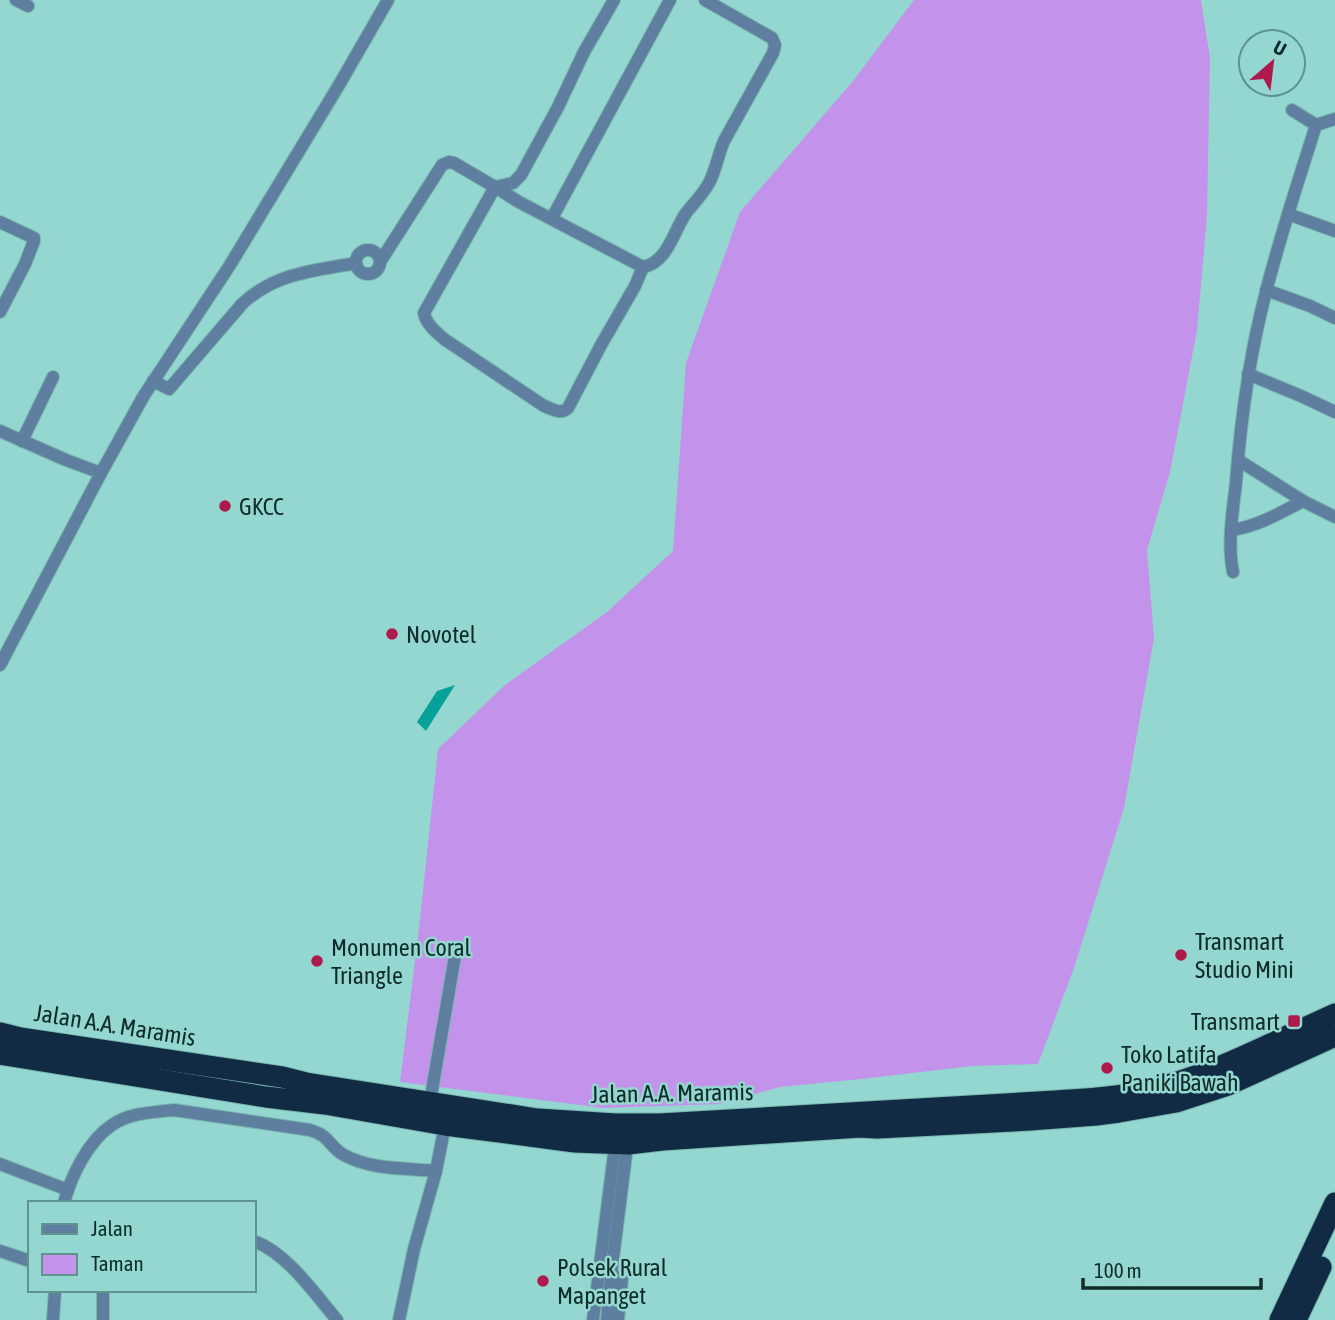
<svg xmlns="http://www.w3.org/2000/svg" width="1335" height="1320" font-family="'Asap Condensed',sans-serif">
<style>
.green{fill:#c393ec}
.water{fill:#06a299}
.lines{fill:none;stroke-linecap:round;stroke-linejoin:round}
.street-casing{stroke:#7ab5af;stroke-width:14}
.highway-casing{stroke:#7ab5af;stroke-width:23}
.street{stroke:#5e7f9f;stroke-width:12}
.highway{stroke:#102b43;stroke-width:21}
.poi-dot{fill:#ad1a4c;stroke:#94d7d0;stroke-width:2.5}
.labels{text-anchor:middle;dominant-baseline:central;stroke-width:5;stroke-linejoin:round;paint-order:stroke}
.poi-label{font-size:24px;fill:#102c29;stroke:#94d7d0;text-anchor:start}
.street-label{font-size:24px;fill:#102c29;stroke:#94d7d0}
</style>
<rect width="100%" height="100%" fill="#94d7d0"/>
<!-- green -->
<path class="green" d="M 914,0 L 1201,0 L 1210,58 L 1207,216 L 1197,330 L 1170,472 L 1147,550 L 1154,638 L 1124,808 L 1074,968 L 1038,1064 L 972,1066 L 861,1079 L 780,1087 L 720,1104 L 603,1108 L 400,1082 L 419,928 L 438,749 L 505,685 L 607,612 L 673,551 L 686,363 L 740,212 L 853,81 Z"/>
<!-- water -->
<path class="water" d="M 455,685 L 426,731 L 417,722 L 437,691 Z"/>
<g class="lines">
<!-- street casing -->
<g class="street-casing">
<g id="street">
<path d="M 16,0 L 28,6"/>
<path d="M 1292,110 L 1316,125"/>
<path d="M 495,187 L 513,183 L 521,175 L 558,107 L 584,52 L 614,0"/>
<path d="M 1288,214 L 1335,231"/>
<path d="M 552,218 L 670,0"/>
<path d="M 0,222 L 34,238 L 34,241 L 25,264 L 0,312"/>
<circle cx="368" cy="262" r="12"/>
<path d="M 380,262 L 442,165 L 449,162 L 454,163 L 495,187 L 424,313 C 426,324 436,332 444,339 L 544,406 C 553,409 560,415 568,408 L 601,345 L 635,286 L 643,267 L 519,202 L 495,187"/>
<path d="M 643,267 C 668,262 673,232 686,213 C 694,203 703,194 709,183 C 716,170 718,155 724,141 L 773,53 L 775,45 L 772,38 L 705,0"/>
<path d="M 1266,290 L 1310,306 L 1335,318"/>
<path d="M 1248,374 L 1301,396 L 1335,412"/>
<path d="M 153,381 L 169,389 L 242,304 C 275,273 313,271 356,263"/>
<path d="M 0,431 L 66,460 L 101,473"/>
<path d="M 22,441 L 53,377"/>
<path d="M 1238,460 L 1303,501 L 1335,517"/>
<path d="M 1232,530 C 1258,526 1280,513 1303,501"/>
<path d="M 1233,572 C 1227,543 1233,511 1236,482 C 1241,417 1250,351 1267,288 C 1281,233 1299,179 1316,125 L 1335,119"/>
<path d="M 0,665 L 101,473 L 143,397 L 230,265 L 339,85 L 388,0"/>
<path d="M 430,1102 L 456,950"/>
<path d="M 0,1164 L 68,1190"/>
<path d="M 64,1203 C 71,1176 88,1141 112,1125 C 129,1113 154,1112 174,1110 L 310,1130 C 331,1136 329,1147 344,1155 C 371,1170 406,1168 436,1171 L 445,1125"/>
<path d="M 254,1241 C 287,1253 315,1294 337,1320"/>
<path d="M 0,1251 L 30,1261"/>
<path d="M 611,1275 L 622,1279 L 618,1320"/>
<path d="M 103,1290 L 103,1320"/>
<path d="M 53,1320 L 55,1290"/>
<path d="M 399,1320 L 414,1249 L 436,1171"/>
<path d="M 593,1320 L 616,1138"/>
<path d="M 607,1320 L 611,1275 L 628,1139"/>
</g>
</g>
<!-- highway casing -->
<g class="highway-casing">
<g id="highway">
<path d="M 0,1033 L 20,1038 L 282,1077 L 306,1083 L 537,1119 L 615,1124 L 660,1124 L 1056,1101 C 1084,1099 1113,1098 1141,1092 C 1209,1077 1272,1042 1335,1014"/>
<path d="M 0,1054 L 266,1097 L 325,1104 L 445,1125 L 575,1142 L 628,1144 L 662,1140 L 860,1127 L 877,1128 L 1030,1120 L 1096,1115 L 1119,1112 L 1176,1102 L 1228,1085 L 1335,1036"/>
<path d="M 1280,1320 L 1335,1203"/>
<path d="M 1296,1320 L 1321,1267"/>
</g>
</g>
<!-- street -->
<use href="#street" class="street"/>
<!-- highway -->
<use href="#highway" class="highway"/>
</g>
<!-- markers -->
<g class="poi-dot">
<circle cx="225" cy="506" r="7"/>
<circle cx="392" cy="634" r="7"/>
<circle cx="1181" cy="955" r="7"/>
<circle cx="317" cy="961" r="7"/>
<rect x="1287" y="1014" width="14" height="14" rx="3.5"/>
<circle cx="1107" cy="1068" r="7"/>
<circle cx="543" cy="1281" r="7"/>
</g>
<g class="labels">
<!-- poi labels -->
<g class="poi-label">
<text x="239" y="506">GKCC</text>
<text x="406" y="634">Novotel</text>
<text x="1195" y="941">Transmart<tspan x="1195" dy="28">Studio Mini</tspan></text>
<text x="331" y="947">Monumen Coral<tspan x="331" dy="28">Triangle</tspan></text>
<text x="1280" y="1021" text-anchor="end">Transmart</text>
<text x="1121" y="1054">Toko Latifa<tspan x="1121" dy="28">Paniki Bawah</tspan></text>
<text x="557" y="1267">Polsek Rural<tspan x="557" dy="28">Mapanget</tspan></text>
</g>
<!-- street labels -->
<g class="street-label">
<text transform="translate(115 1025) rotate(9)">Jalan A.A. Maramis</text>
<text transform="translate(672 1093) rotate(-1)">Jalan A.A. Maramis</text>
</g>
</g>
<!-- legend -->
<rect x="28" y="1201" width="228" height="91" fill="#94d7d0" stroke="#5f938d" stroke-width="2"/>
<rect x="42" y="1224" width="35" height="10" fill="#5e7f9f" stroke="#5f938d" stroke-width="2"/>
<text x="91" y="1236" font-size="21" fill="#102c29">Jalan</text>
<rect x="42" y="1254" width="35" height="21" fill="#c393ec" stroke="#5f938d" stroke-width="2"/>
<text x="91" y="1271" font-size="21" fill="#102c29">Taman</text>
<!-- north arrow -->
<g transform="translate(1272 63) rotate(28)"><circle r="33" fill="#94d7d0" stroke="#5f938d" stroke-width="2"/>
<path d="M0-5L12 26L0 18L-12 26Z" fill="#ad1a4c"/>
<text y="-10" font-size="19" font-weight="bold" text-anchor="middle" fill="#102c29">U</text>
</g>
<!-- scale -->
<path d="M1083 1278v10h178v-10" fill="none" stroke="#102c29" stroke-width="3.5"/>
<text x="1094" y="1278" font-size="21" fill="#102c29" stroke="#94d7d0" stroke-width="5" paint-order="stroke">100 m</text>
</svg>
